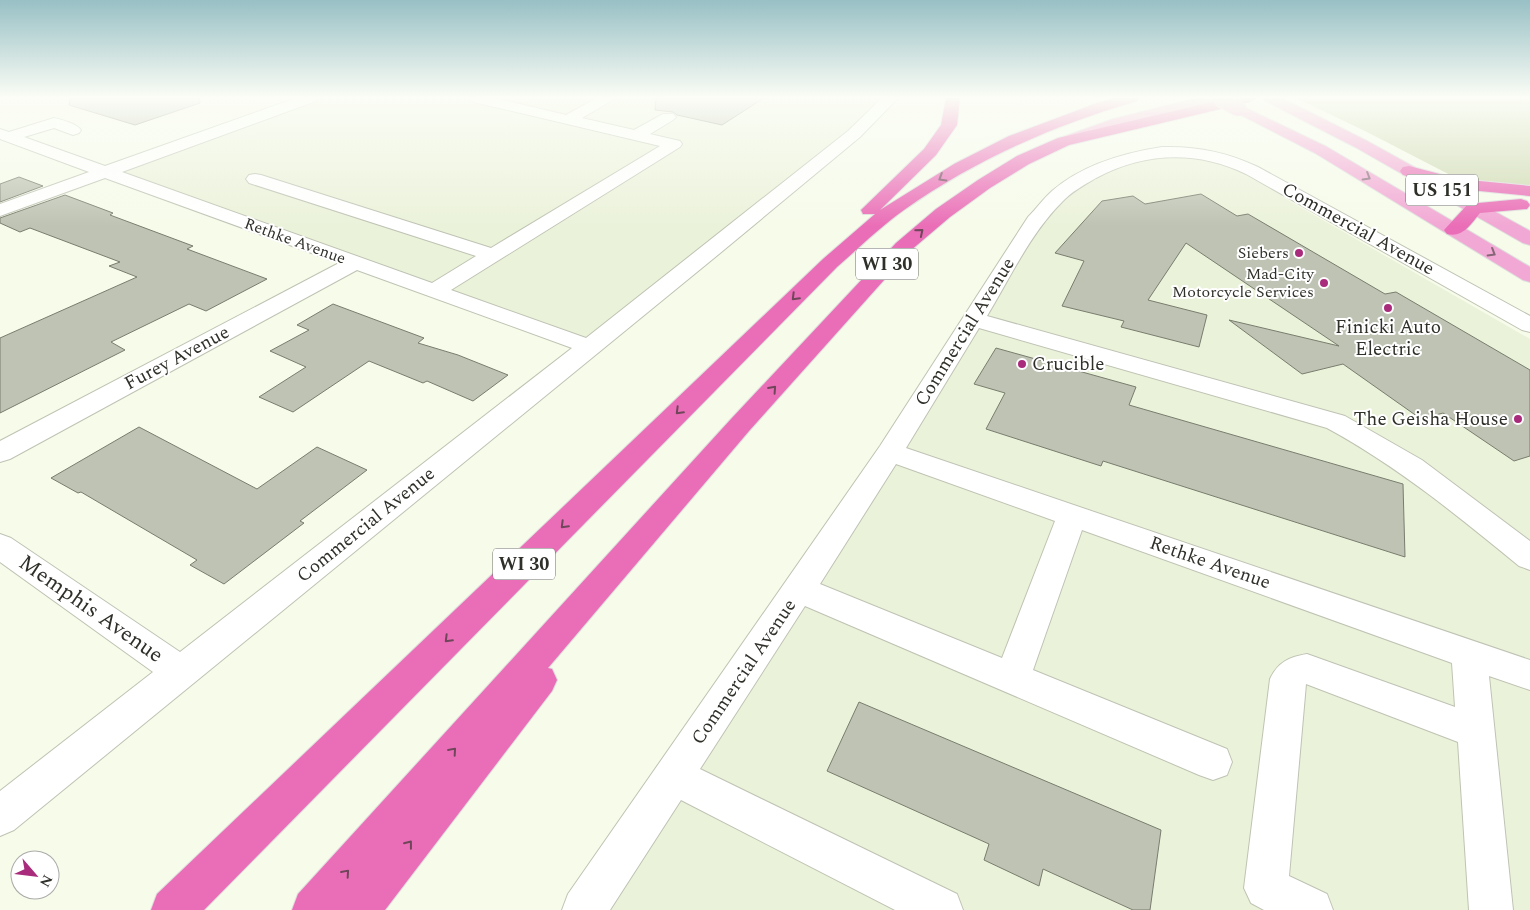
<svg xmlns="http://www.w3.org/2000/svg" width="1530" height="910" font-family="Spectral,serif">
<style>
.built{fill:#ebf2da}
.green{fill:#cfdab3}
.building{fill:#bec3b3;stroke:#787d6e}
.lines{fill:none;stroke-linecap:round;stroke-linejoin:round}
.minor-casing{stroke:#bec3b3;stroke-width:2}
.major-casing{stroke:#dededd;stroke-width:2}
.highway-casing{stroke:#dededd;stroke-width:2}
.minor{fill:#fff;fill-rule:evenodd}
.major{fill:#f2a8d4;fill-rule:evenodd}
.highway{fill:#ea6eb7;fill-rule:evenodd}
.major-bridge-casing{stroke:#dededd;stroke-width:18;stroke-linecap:butt}
.major-bridge{stroke:#f2a8d4;stroke-width:16}
.oneway{stroke:#866676}
.oneway2{stroke:#70465b}
.poi-dot{fill:#a92b7b;stroke:#fff;stroke-width:2}
.labels{text-anchor:middle;dominant-baseline:central;stroke-width:4;stroke-linejoin:round;paint-order:stroke}
.far-street-label{font-size:16px;fill:#2e3029;stroke:#fff}
.far-poi-label{font-size:16px;fill:#2e3029;stroke:#fff;text-anchor:end}
.shield{fill:#fff;stroke:#6d6e69;stroke-width:1}
.shield-label{font-size:18px;font-weight:bold;fill:#2e3029}
.street-label{font-size:19px;fill:#2e3029;stroke:#fff}
.poi-label{font-size:19px;fill:#2e3029;stroke:#fff}
.near-street-label{font-size:22px;fill:#2e3029;stroke:#fff}
</style>
<rect width="100%" height="100%" fill="#f6fbea"/>
<!-- built -->
<g class="built">
<path d="M 311,98 L 891,98 L 590,347 L 106,172 Z"/>
<path d="M 1207,155 L 1298,196 L 1281,196 L 1530,339 L 1530,910 L 584,910 L 1060,194 L 1136,156 Z"/>
</g>
<!-- green -->
<path class="green" d="M 1296,98 L 1520,98 L 1530,101 L 1530,185 L 1503,185 L 1456,178 L 1367,132 Z"/>
<!-- building -->
<g class="building">
<path d="M 70,98 L 199,98 L 200,103 L 135,125 L 69,105 Z"/>
<path d="M 656,98 L 764,98 L 722,125 L 677,115 L 673,112 L 655,110 Z"/>
<path d="M 19,177 L 43,186 L 0,202 L 0,184 Z"/>
<path d="M 1201,194 L 1237,216 L 1248,214 L 1385,294 L 1396,292 L 1530,370 L 1530,456 L 1514,461 L 1443,413 L 1421,419 L 1343,364 L 1302,374 L 1229,320 L 1339,346 L 1186,243 L 1148,300 L 1207,315 L 1199,347 L 1121,327 L 1124,321 L 1062,306 L 1084,261 L 1055,253 L 1102,201 L 1133,196 L 1145,204 Z"/>
<path d="M 65,195 L 113,213 L 110,215 L 193,246 L 187,249 L 267,279 L 206,311 L 189,304 L 111,342 L 125,350 L 0,413 L 0,338 L 137,277 L 109,266 L 120,262 L 30,228 L 20,232 L 0,223 L 0,218 Z"/>
<path d="M 333,304 L 424,338 L 418,343 L 458,355 L 508,375 L 473,401 L 427,381 L 423,383 L 369,361 L 293,412 L 259,397 L 306,367 L 270,351 L 309,330 L 297,325 Z"/>
<path d="M 996,348 L 1136,387 L 1129,405 L 1403,484 L 1405,557 L 1103,461 L 1101,466 L 986,429 L 1005,393 L 974,384 Z"/>
<path d="M 139,427 L 257,489 L 317,447 L 367,470 L 300,521 L 304,523 L 224,584 L 190,565 L 197,560 L 81,492 L 78,493 L 51,478 Z"/>
<path d="M 859,702 L 1161,830 L 1150,910 L 1133,910 L 1043,869 L 1039,886 L 984,860 L 989,844 L 827,771 Z"/>
</g>
<g class="lines">
<!-- minor casing -->
<g class="minor-casing">
<g id="minor">
<path d="M 296,98 L 318,98 L 316,101 L 122,172 L 432,283 L 476,256 L 249,183 L 246,179 L 249,175 L 255,174 L 261,175 L 491,248 L 660,146 L 474,102 L 467,98 L 494,98 L 566,115 L 597,98 L 616,98 L 582,118 L 634,130 L 663,114 L 673,114 L 676,117 L 673,120 L 650,134 L 680,141 L 682,144 L 680,147 L 451,290 L 586,338 L 848,131 L 882,98 L 898,98 L 860,137 L 719,254 L 14,830 L 0,836 L 0,791 L 153,672 L 0,562 L 0,534 L 11,538 L 180,652 L 572,348 L 357,270 L 10,459 L 0,462 L 0,441 L 339,263 L 105,178 L 0,216 L 0,204 L 89,172 L 0,139 L 0,129 L 9,132 L 54,118 C 62,120 76,123 81,130 L 79,133 L 73,135 L 54,128 L 24,137 L 105,166 Z"/>
<path d="M 1162,147 C 1196,146 1227,152 1258,167 L 1530,316 L 1530,332 L 1522,330 L 1246,174 C 1197,150 1144,152 1096,178 C 1084,185 1071,192 1062,202 C 1030,234 1010,278 987,316 L 1345,416 L 1422,460 L 1530,541 L 1530,570 L 1519,566 C 1458,516 1397,466 1327,428 L 979,328 L 906,448 L 1530,660 L 1530,690 L 1489,676 L 1513,910 L 1469,910 L 1458,742 L 1306,684 L 1289,876 L 1327,894 L 1333,910 L 1264,910 L 1251,903 L 1244,888 L 1270,679 C 1278,662 1289,657 1307,654 L 1455,707 L 1452,663 L 1082,530 L 1033,670 L 1227,749 L 1232,762 L 1227,775 L 1213,780 L 1199,775 L 805,606 L 700,769 L 957,894 L 963,910 L 895,910 L 681,800 L 610,910 L 562,910 L 568,894 L 880,446 L 1028,217 C 1036,209 1043,199 1052,191 C 1082,165 1123,153 1162,147 ZM 896,464 L 1055,521 L 1002,658 L 820,584 Z"/>
</g>
</g>
<!-- major casing -->
<g class="major-casing">
<g id="major">
<path d="M 1196,98 L 1222,98 L 1220,101 L 1123,125 L 1072,144 L 1060,144 L 1058,141 L 1060,138 L 1113,119 Z"/>
<path d="M 1263,98 L 1282,98 L 1367,141 L 1530,231 L 1530,245 L 1523,243 L 1355,147 L 1265,101 Z"/>
<path d="M 1238,104 L 1327,147 L 1530,267 L 1530,282 L 1523,280 L 1315,153 L 1233,111 L 1231,108 L 1233,105 Z"/>
</g>
</g>
<!-- highway casing -->
<g class="highway-casing">
<g id="highway">
<path d="M 946,98 L 960,98 L 957,125 L 936,155 L 880,210 L 954,164 L 1009,136 L 1097,103 L 1115,98 L 1139,98 L 1137,101 C 1054,125 975,160 904,210 C 880,227 859,248 837,267 L 204,910 L 151,910 L 157,894 L 823,259 L 875,214 L 863,214 L 861,210 L 924,149 L 941,125 Z"/>
<path d="M 1230,98 L 1257,98 L 1250,102 L 1069,145 L 1029,164 L 990,188 L 950,217 L 910,251 L 749,431 L 548,668 L 552,669 L 557,680 L 552,691 L 385,910 L 292,910 L 298,894 L 731,419 L 896,243 L 936,209 L 978,180 L 1017,156 L 1058,138 Z"/>
<path d="M 1409,166 L 1459,179 L 1530,186 L 1530,196 L 1459,189 L 1403,175 L 1400,171 L 1403,167 Z"/>
<path d="M 1521,199 L 1527,201 L 1530,205 L 1527,209 L 1480,213 C 1471,224 1463,238 1447,234 L 1444,230 L 1468,204 Z"/>
</g>
</g>
<!-- minor -->
<use href="#minor" class="minor"/>
<!-- major -->
<use href="#major" class="major"/>
<!-- highway -->
<use href="#highway" class="highway"/>
<!-- major-bridge casing -->
<g class="major-bridge-casing">
<path id="major-bridge" d="M 1220,98 L 1238,108"/>
</g>
<!-- major-bridge -->
<use href="#major-bridge" class="major-bridge"/>
</g>
<!-- one-way arrows -->
<defs><path id="oneway-chevron" d="M-2-3.5L2.5 0L-2 3.5" fill="none" stroke-width="1.6" stroke-linecap="round" stroke-linejoin="round" transform="scale(1.25)"/></defs>
<g class="oneway">
<use href="#oneway-chevron" transform="translate(1367 177) rotate(31)"/>
<use href="#oneway-chevron" transform="translate(1492 253) rotate(31)"/>
</g>
<g class="oneway2">
<use href="#oneway-chevron" transform="translate(942 178) rotate(149)"/>
<use href="#oneway-chevron" transform="translate(920 232) rotate(-40)"/>
<use href="#oneway-chevron" transform="translate(795 297) rotate(135)"/>
<use href="#oneway-chevron" transform="translate(773 389) rotate(-48)"/>
<use href="#oneway-chevron" transform="translate(679 411) rotate(135)"/>
<use href="#oneway-chevron" transform="translate(564 525) rotate(135)"/>
<use href="#oneway-chevron" transform="translate(448 639) rotate(135)"/>
<use href="#oneway-chevron" transform="translate(453 751) rotate(-49)"/>
<use href="#oneway-chevron" transform="translate(409 844) rotate(-52)"/>
<use href="#oneway-chevron" transform="translate(346 873) rotate(-49)"/>
</g>
<!-- sky -->
<linearGradient id="sky" x2="0" y2="1"><stop stop-color="#98c0c5"/><stop offset="0.43" stop-color="#fbfdf6"/><stop offset="1" stop-color="#fbfdf6" stop-opacity="0"/></linearGradient>
<rect width="1530" height="226" fill="url(#sky)"/>
<!-- markers -->
<g class="poi-dot">
<circle cx="1299" cy="253" r="5"/>
<circle cx="1324" cy="283" r="5"/>
<circle cx="1388" cy="308" r="5"/>
<circle cx="1022" cy="364" r="5"/>
<circle cx="1518" cy="419" r="5"/>
</g>
<g class="labels">
<!-- far-street labels -->
<g class="far-street-label">
<text transform="translate(295 241) rotate(20)">Rethke Avenue</text>
</g>
<!-- far-poi labels -->
<g class="far-poi-label">
<text x="1289" y="253">Siebers</text>
<text x="1314" y="274">Mad-City<tspan x="1314" dy="18">Motorcycle Services</tspan></text>
</g>
<!-- shield labels -->
<g class="shield">
<rect x="1406" y="174.5" width="72" height="31" rx="4"/>
<rect x="856" y="248.5" width="62" height="31" rx="4"/>
<rect x="493" y="548.5" width="62" height="31" rx="4"/>
</g>
<g class="shield-label">
<text x="1442" y="190">US 151</text>
<text x="887" y="264">WI 30</text>
<text x="524" y="564">WI 30</text>
</g>
<!-- street labels -->
<g class="street-label">
<text transform="translate(1358 229) rotate(29)">Commercial Avenue</text>
<text transform="translate(965 332) rotate(-58)">Commercial Avenue</text>
<text transform="translate(177 358) rotate(-28)">Furey Avenue</text>
<text transform="translate(366 525) rotate(-39)">Commercial Avenue</text>
<text transform="translate(1210 563) rotate(19)">Rethke Avenue</text>
<text transform="translate(744 672) rotate(-56)">Commercial Avenue</text>
</g>
<!-- poi labels -->
<g class="poi-label">
<text x="1388" y="327">Finicki Auto<tspan x="1388" dy="22">Electric</tspan></text>
<text x="1032" y="364" text-anchor="start">Crucible</text>
<text x="1508" y="419" text-anchor="end">The Geisha House</text>
</g>
<!-- near-street labels -->
<g class="near-street-label">
<text transform="translate(91 609) rotate(35)">Memphis Avenue</text>
</g>
</g>
<!-- north arrow -->
<g transform="translate(35 875) rotate(118)"><circle r="24" fill="#ffffff" stroke="#abaca9"/>
<path d="M0-4L9 19L0 12L-9 19Z" fill="#a92b7b"/>
<text y="-8" font-size="14" font-weight="bold" text-anchor="middle" fill="#2e3029">N</text>
</g>
</svg>
